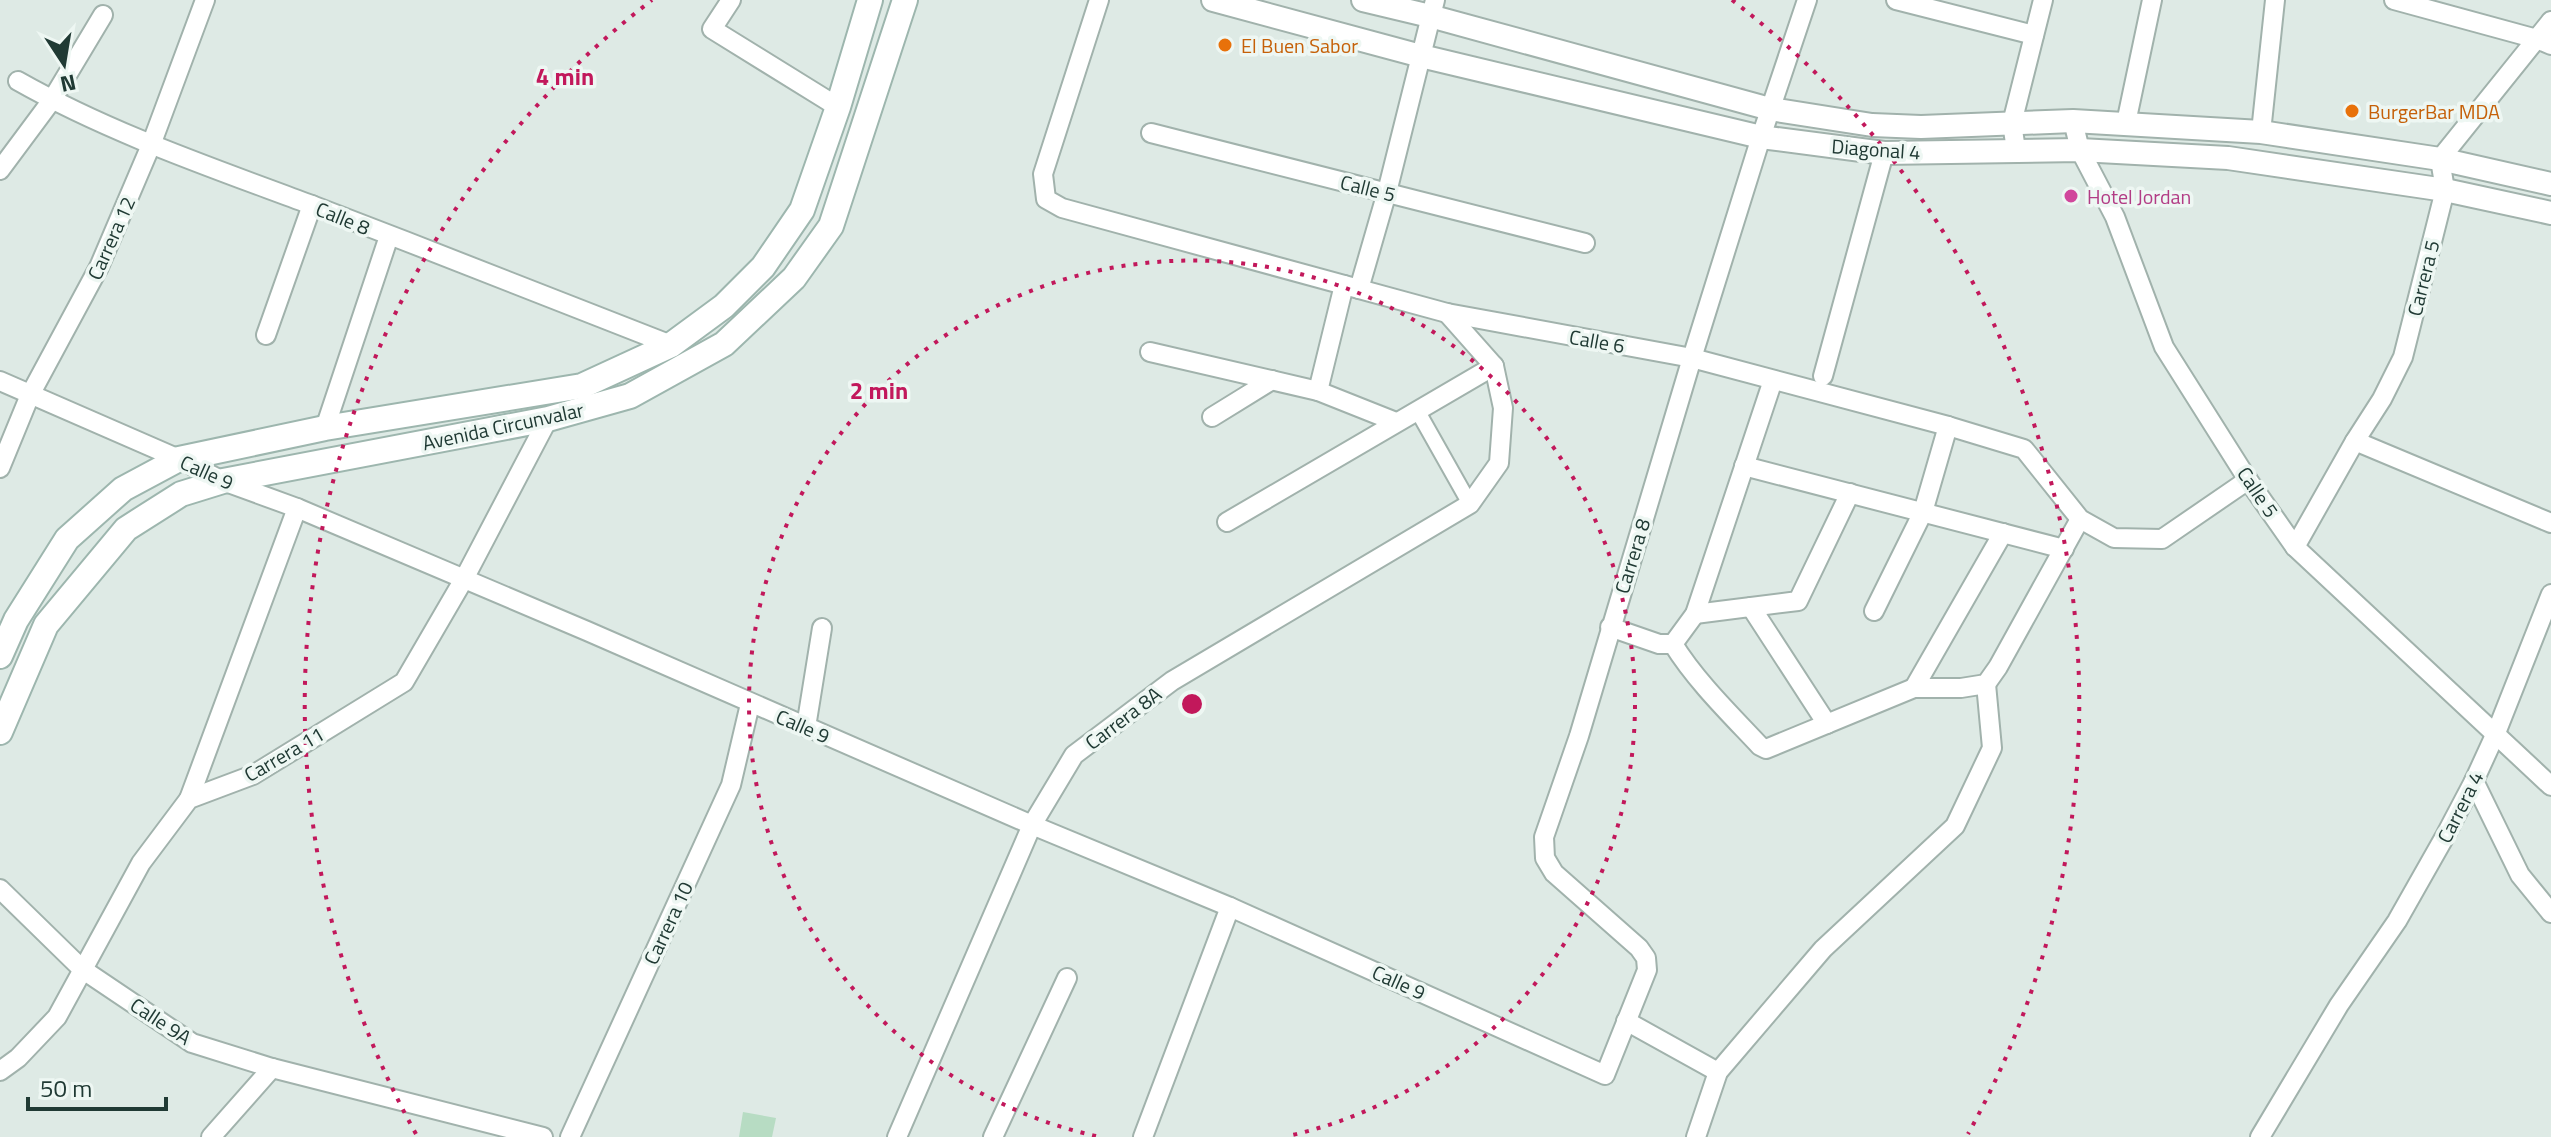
<svg xmlns="http://www.w3.org/2000/svg" width="2551" height="1137" font-family="'Titillium Web',sans-serif">
<style>
.green{fill:#b7dcc3}
.lines{fill:none;stroke-linecap:round;stroke-linejoin:round}
.pedestrian-casing{stroke:#a1b2ac;stroke-width:18}
.minor-casing{stroke:#a1b2ac;stroke-width:22}
.tertiary-casing{stroke:#a1b2ac;stroke-width:26}
.secondary-casing{stroke:#9db6ae;stroke-width:28}
.pedestrian{stroke:#fff;stroke-width:14}
.minor{stroke:#fff;stroke-width:18}
.tertiary{stroke:#fff;stroke-width:22}
.secondary{stroke:#fff;stroke-width:24}
.ring{fill:none;stroke:#c2185b;stroke-width:4;stroke-dasharray:4 8}
.food-dot{fill:#e8710a;stroke:#eef7f3;stroke-width:3}
.hotel-dot{fill:#d1479c;stroke:#eef7f3;stroke-width:3}
.labels{text-anchor:middle;dominant-baseline:central;stroke-width:7;stroke-linejoin:round;paint-order:stroke}
.food-label{font-size:20px;fill:#c56008;stroke:#eef7f3;text-anchor:start}
.street-label{font-size:20px;fill:#203a34;stroke:#eef7f3}
.hotel-label{font-size:20px;fill:#b23c85;stroke:#eef7f3;text-anchor:start}
.centre{fill:#c2185b;stroke:#eef7f3;stroke-width:4}
.ring-label{font-size:24px;text-anchor:middle;font-weight:bold;fill:#c2185b;stroke:#eef7f3;stroke-width:7;stroke-linejoin:round;paint-order:stroke}
</style>
<rect width="100%" height="100%" fill="#deeae5"/>
<!-- green -->
<path class="green" d="M 743,1112 L 776,1118 L 772,1137 L 739,1137 Z"/>
<g class="lines">
<!-- pedestrian casing -->
<g class="pedestrian-casing">
<path id="pedestrian" d="M 1417,410 L 1470,504"/>
</g>
<!-- minor casing -->
<g class="minor-casing">
<g id="minor">
<path d="M 731,0 L 712,29 L 838,107"/>
<path d="M 1099,0 L 1043,174 L 1046,199 L 1062,208 L 1447,313 L 1692,358 L 1948,426 L 2024,449 L 2080,519 L 2114,538 L 2162,539 L 2248,480"/>
<path d="M 1896,0 L 2034,35"/>
<path d="M 2394,0 L 2537,39 L 2551,45"/>
<path d="M 18,81 C 110,133 210,167 309,204 C 430,250 550,298 671,345"/>
<path d="M 2073,121 L 2080,150 L 2115,217 L 2164,347 L 2248,480 L 2295,547 L 2551,786"/>
<path d="M 2126,123 L 2152,0"/>
<path d="M 2261,132 L 2275,0"/>
<path d="M 1151,133 L 1585,243"/>
<path d="M 2016,150 L 2012,123 L 2043,0"/>
<path d="M 0,170 L 52,100 L 103,15"/>
<path d="M 1359,289 L 1387,192 L 1435,0"/>
<path d="M 266,335 L 312,205"/>
<path d="M 1150,352 L 1318,391 L 1396,422"/>
<path d="M 1823,376 L 1884,153"/>
<path d="M 0,381 L 179,459 L 223,481 L 297,508 L 587,631 L 1032,825 L 1230,907 L 1605,1075 L 1647,970 L 1646,958 L 1639,948 L 1554,873 L 1545,858 L 1544,837 L 1579,736 L 1692,358 L 1761,137 L 1807,0"/>
<path d="M 1318,391 L 1344,285"/>
<path d="M 1212,417 L 1272,380"/>
<path d="M 325,428 L 389,236"/>
<path d="M 2355,441 L 2551,523"/>
<path d="M 1744,466 L 2064,549"/>
<path d="M 0,468 L 30,395 L 99,267 L 151,145 L 205,0"/>
<path d="M 1227,522 L 1494,366"/>
<path d="M 2295,547 L 2355,441 L 2382,399 L 2403,357 L 2445,190 L 2440,159 L 2551,21"/>
<path d="M 1751,607 L 1827,724"/>
<path d="M 1874,611 L 1923,512 L 1948,426"/>
<path d="M 1695,614 L 1798,601 L 1850,493"/>
<path d="M 1610,627 L 1659,644 L 1673,644"/>
<path d="M 1673,644 C 1696,681 1730,714 1760,746 L 1766,749 L 1914,688 L 1961,688 L 1986,684 L 1998,667 L 2080,519"/>
<path d="M 1673,644 L 1695,614 L 1773,380"/>
<path d="M 1914,688 L 2003,533"/>
<path d="M 806,727 L 822,628"/>
<path d="M 2474,781 L 2520,875 L 2551,913"/>
<path d="M 189,799 L 297,508"/>
<path d="M 0,889 L 82,969 L 192,1043 L 272,1068 L 543,1137"/>
<path d="M 1626,1021 L 1718,1072"/>
<path d="M 0,1071 L 18,1058 L 57,1017 L 141,863 L 189,799 L 253,775 L 404,682 L 464,579 L 548,419"/>
<path d="M 211,1137 L 272,1068"/>
<path d="M 570,1137 L 731,785 L 750,704"/>
<path d="M 897,1137 L 1032,825 L 1074,755 L 1172,681 L 1470,504 L 1499,463 L 1503,408 L 1494,366 L 1447,313"/>
<path d="M 993,1137 L 1067,978"/>
<path d="M 1143,1137 L 1230,907"/>
<path d="M 1696,1137 L 1718,1072 L 1823,949 L 1955,826 L 1992,748 L 1986,684"/>
<path d="M 2260,1137 L 2339,1005 L 2397,921 L 2444,838 L 2474,781 L 2496,733 L 2551,594"/>
</g>
</g>
<!-- tertiary casing -->
<g class="tertiary-casing">
<g id="tertiary">
<path d="M 1213,0 L 1421,56 L 1761,137 L 1884,153 L 2080,150 L 2228,158 L 2445,190 L 2551,213"/>
<path d="M 1363,0 L 1430,16 L 1770,109 L 1872,125 L 1921,127 L 2073,121 L 2261,132 L 2440,159 L 2551,184"/>
</g>
</g>
<!-- secondary casing -->
<g class="secondary-casing">
<g id="secondary">
<path d="M 0,656 L 16,620 L 67,539 L 123,489 L 179,459 L 325,428 L 582,386 L 671,345 L 724,306 L 763,267 L 802,210 L 838,107 L 870,0"/>
<path d="M 0,732 L 46,625 L 126,529 L 181,494 L 223,481 L 548,419 L 630,396 L 724,344 L 794,278 L 831,226 L 905,0"/>
</g>
</g>
<!-- pedestrian -->
<use href="#pedestrian" class="pedestrian"/>
<!-- minor -->
<use href="#minor" class="minor"/>
<!-- tertiary -->
<use href="#tertiary" class="tertiary"/>
<!-- secondary -->
<use href="#secondary" class="secondary"/>
</g>
<!-- distance rings -->
<g class="ring">
<path d="M1096 1136A443 443 0 1 1 1288 1136"/>
<path d="M416 1134A887 887 0 0 1 652 0M1732 0A887 887 0 0 1 1968 1134"/>
</g>
<!-- markers -->
<g class="food-dot">
<circle cx="1225" cy="45" r="8"/>
<circle cx="2352" cy="111" r="8"/>
</g>
<circle class="hotel-dot" cx="2071" cy="196" r="8"/>
<g class="labels">
<!-- food labels -->
<g class="food-label">
<text x="1241" y="45">El Buen Sabor</text>
<text x="2368" y="111">BurgerBar MDA</text>
</g>
<!-- street labels -->
<g class="street-label">
<text transform="translate(1876 149) rotate(4)">Diagonal 4</text>
<text transform="translate(1368 188) rotate(14)">Calle 5</text>
<text transform="translate(343 218) rotate(22)">Calle 8</text>
<text transform="translate(111 238) rotate(-66)">Carrera 12</text>
<text transform="translate(2423 278) rotate(-76)">Carrera 5</text>
<text transform="translate(1597 341) rotate(10)">Calle 6</text>
<text transform="translate(503 426) rotate(-12)">Avenida Circunvalar</text>
<text transform="translate(207 472) rotate(24)">Calle 9</text>
<text transform="translate(2258 492) rotate(56)">Calle 5</text>
<text transform="translate(1632 556) rotate(-73)">Carrera 8</text>
<text transform="translate(1123 718) rotate(-37)">Carrera 8A</text>
<text transform="translate(803 726) rotate(23)">Calle 9</text>
<text transform="translate(284 754) rotate(-30)">Carrera 11</text>
<text transform="translate(2460 807) rotate(-63)">Carrera 4</text>
<text transform="translate(668 923) rotate(-65)">Carrera 10</text>
<text transform="translate(1399 982) rotate(24)">Calle 9</text>
<text transform="translate(161 1021) rotate(33)">Calle 9A</text>
</g>
<!-- hotel labels -->
<g class="hotel-label">
<text x="2087" y="196">Hotel Jordan</text>
</g>
</g>
<circle cx="1192" cy="704" r="12" class="centre"/>
<g class="ring-label">
<text x="565" y="85">4 min</text>
<text x="879" y="399">2 min</text>
</g>
<!-- north arrow -->
<g transform="translate(64 64) rotate(168)" stroke="#eef7f3" stroke-width="6" paint-order="stroke">
<path d="M0-6L14 30L0 20L-14 30Z" fill="#203a34"/>
<text y="-12" font-size="22" font-weight="bold" text-anchor="middle" fill="#203a34">N</text>
</g>
<!-- scale -->
<path d="M28 1097v12h138v-12" fill="none" stroke="#203a34" stroke-width="4"/>
<text x="40" y="1097" font-size="24" fill="#203a34" stroke="#eef7f3" stroke-width="6" paint-order="stroke">50 m</text>
</svg>
